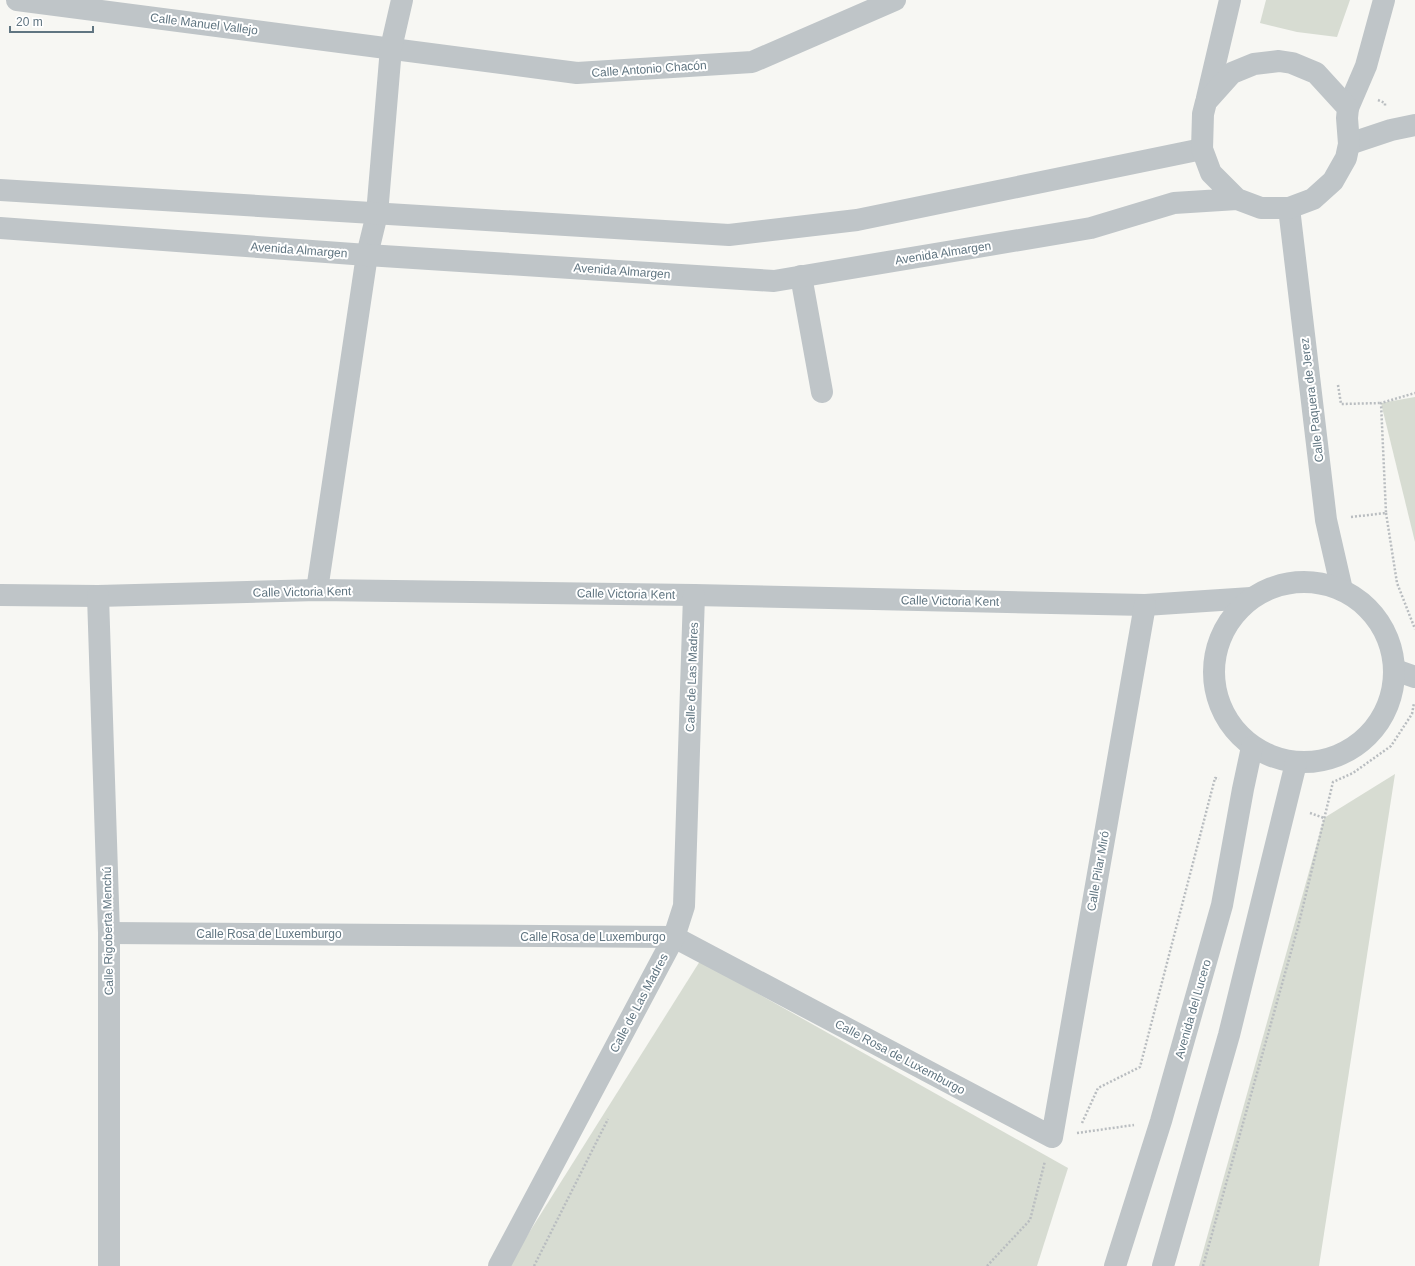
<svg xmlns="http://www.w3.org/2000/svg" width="1415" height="1266" font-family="Helvetica,sans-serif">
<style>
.green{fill:#d7dcd2}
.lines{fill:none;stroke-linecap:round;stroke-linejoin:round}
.path{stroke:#b9bdc0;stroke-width:2.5;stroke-dasharray:2 2;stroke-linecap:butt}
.minor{stroke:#bfc5c8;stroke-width:22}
.tertiary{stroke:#bfc5c8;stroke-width:22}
.labels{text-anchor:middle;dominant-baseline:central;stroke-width:4;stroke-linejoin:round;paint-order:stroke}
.street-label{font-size:12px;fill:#607581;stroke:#fff}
</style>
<rect width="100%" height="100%" fill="#f7f7f3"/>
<!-- green -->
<g class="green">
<path d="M 1266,0 L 1350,0 L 1337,37 L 1297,32 L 1260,23 Z"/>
<path d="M 1415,397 L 1415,542 L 1381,403 Z"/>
<path d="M 1395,774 L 1319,1266 L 1199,1266 L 1324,818 Z"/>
<path d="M 700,961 L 1068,1168 L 1037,1266 L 508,1266 Z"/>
</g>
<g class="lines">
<!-- path -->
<g class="path">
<path d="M 1378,100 L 1385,103 L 1385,106"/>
<path d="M 1338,385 L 1341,404 L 1381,403"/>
<path d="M 1386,513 L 1397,583 L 1415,629"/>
<path d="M 1351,517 L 1386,513 L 1381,403 L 1415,393"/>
<path d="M 1310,813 L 1324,818"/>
<path d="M 1082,1123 L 1098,1088 L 1140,1067 L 1215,778 L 1219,779"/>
<path d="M 1077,1133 L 1134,1125"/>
<path d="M 534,1266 L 608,1119"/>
<path d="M 987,1266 L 1030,1220 L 1045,1161"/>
<path d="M 1203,1266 L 1298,927 L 1333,782 L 1353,773 L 1391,746 L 1412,714 L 1414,703"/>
</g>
<!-- minor -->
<g class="minor">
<path d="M 17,0 L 577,73 L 752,62 L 895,0"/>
<path d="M 1349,144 L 1391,130 L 1415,125"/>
<path d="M 1289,208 L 1326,520 L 1342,590"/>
<path d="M 801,276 L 822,392"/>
<path d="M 317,590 L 367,255 L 377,214 L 391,48 L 402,0"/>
<path d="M 0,595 L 98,596 L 317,590 L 694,595 L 1145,605 L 1251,598"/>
<path d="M 98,596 L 109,933 L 109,1266"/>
<path d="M 1395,670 L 1415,677"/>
<path d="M 109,933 L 674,937 L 1052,1137 L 1145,605"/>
<path d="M 499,1266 L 674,937 L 684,906 L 694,595"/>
</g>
<!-- tertiary -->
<g class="tertiary">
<path d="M 1207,98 L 1230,0"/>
<path d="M 1348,108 L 1366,66 L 1384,0"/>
<path d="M 0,190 L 729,235 L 857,220 L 1202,149"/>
<path d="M 0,228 L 367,255 L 774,281 L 1091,228 L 1174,203 L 1237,199 L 1261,208 L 1289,208 L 1313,199 L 1333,181 L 1346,158 L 1349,144 L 1347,118 L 1348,108 L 1316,73 L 1292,63 L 1279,61 L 1254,64 L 1232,73 L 1206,102 L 1203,114 L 1202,149 L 1211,173 L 1237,199"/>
<circle cx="1304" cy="672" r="90"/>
<path d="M 1115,1266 L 1161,1121 L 1222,905 L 1243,789 L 1252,747"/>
<path d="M 1163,1266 L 1229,1035 L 1296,763"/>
</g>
</g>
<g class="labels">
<!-- street labels -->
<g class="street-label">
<text transform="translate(204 24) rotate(7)">Calle Manuel Vallejo</text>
<text transform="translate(649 69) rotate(-4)">Calle Antonio Chacón</text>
<text transform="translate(299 250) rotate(4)">Avenida Almargen</text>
<text transform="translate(943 253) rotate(-9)">Avenida Almargen</text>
<text transform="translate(622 271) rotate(4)">Avenida Almargen</text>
<text transform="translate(1312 400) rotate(-97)">Calle Paquera de Jerez</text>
<text transform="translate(302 592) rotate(-1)">Calle Victoria Kent</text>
<text transform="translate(626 594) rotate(1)">Calle Victoria Kent</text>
<text transform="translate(950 601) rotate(1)">Calle Victoria Kent</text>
<text transform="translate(692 677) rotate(-88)">Calle de Las Madres</text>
<text transform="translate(1098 871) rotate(-80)">Calle Pilar Miró</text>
<text transform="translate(108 931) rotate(-91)">Calle Rigoberta Menchú</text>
<text x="269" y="934">Calle Rosa de Luxemburgo</text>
<text x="593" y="937">Calle Rosa de Luxemburgo</text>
<text transform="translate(639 1003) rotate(-62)">Calle de Las Madres</text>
<text transform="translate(1193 1009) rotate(-74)">Avenida del Lucero</text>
<text transform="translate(900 1057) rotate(28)">Calle Rosa de Luxemburgo</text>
</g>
</g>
<!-- scale -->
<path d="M10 26v6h83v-6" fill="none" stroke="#607581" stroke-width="2"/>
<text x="16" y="26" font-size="12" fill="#607581" stroke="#ffffff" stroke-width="3" paint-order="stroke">20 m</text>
</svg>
